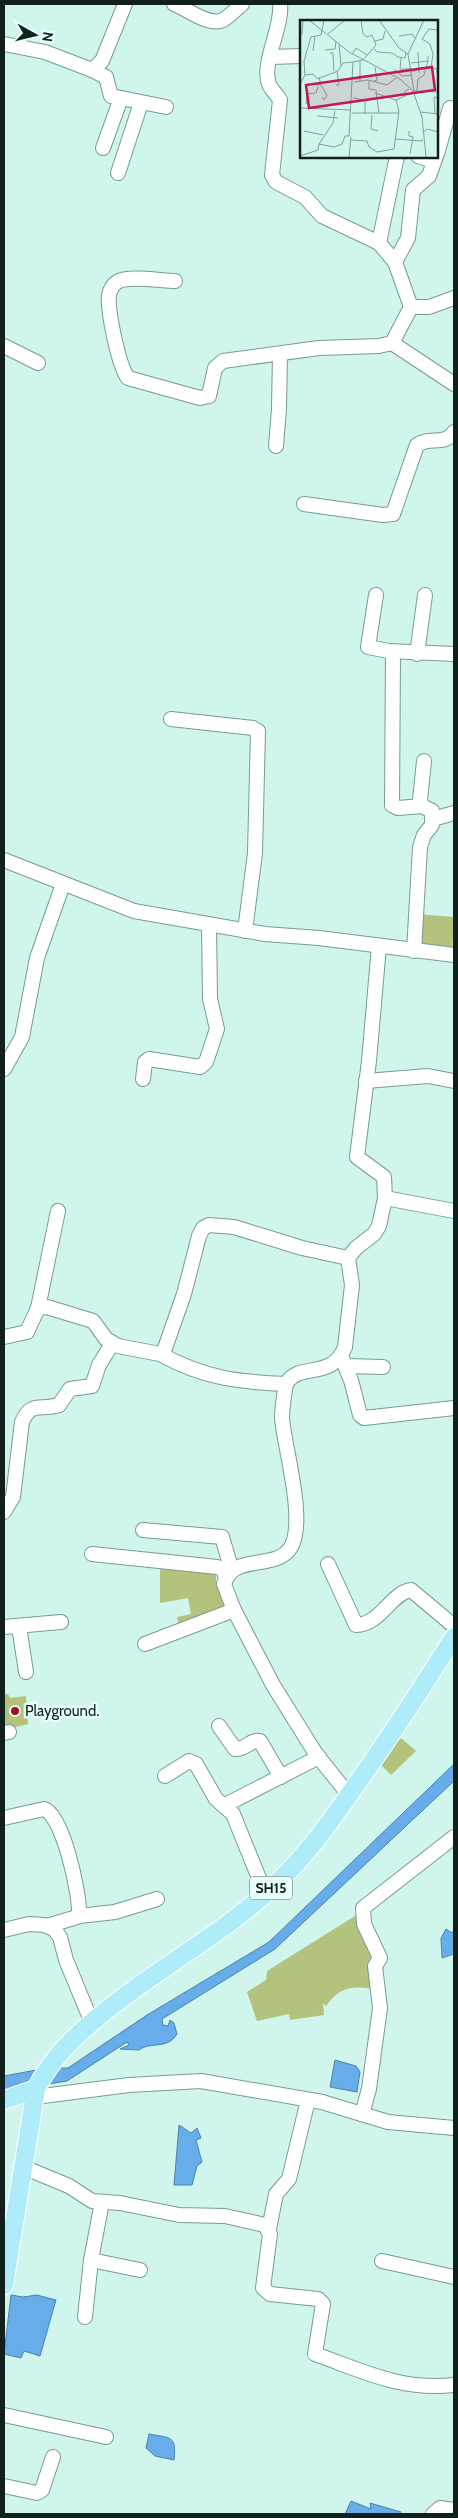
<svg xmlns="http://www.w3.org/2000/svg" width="458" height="2518" font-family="Cabin,sans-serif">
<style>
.green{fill:#b3c37d}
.water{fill:#66adea;stroke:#4c83ac}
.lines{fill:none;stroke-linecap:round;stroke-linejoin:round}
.minor-casing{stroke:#789b95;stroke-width:16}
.major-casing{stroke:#fff;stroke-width:20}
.minor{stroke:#fff;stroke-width:14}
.major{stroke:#afecfa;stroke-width:18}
.poi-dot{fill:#a50c22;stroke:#e8fefa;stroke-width:2}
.labels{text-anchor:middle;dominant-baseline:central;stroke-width:5;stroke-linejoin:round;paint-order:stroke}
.shield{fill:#e8fefa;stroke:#52635f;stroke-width:1}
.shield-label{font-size:14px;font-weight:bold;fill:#11201d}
.poi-label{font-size:15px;fill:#11201d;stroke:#e8fefa;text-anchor:start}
.inset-road{fill:none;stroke:#83a09a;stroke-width:1}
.view{fill:#c2185b;fill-opacity:0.15;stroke:#c2185b;stroke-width:2.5}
.inset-edge{fill:none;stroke:#11201d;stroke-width:2.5}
</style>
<rect width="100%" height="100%" fill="#cff5ed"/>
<!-- green -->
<g class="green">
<path d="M 417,914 L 454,917 L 452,955 L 414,951 Z"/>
<path d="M 160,1569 L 216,1572 L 216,1586 L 223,1586 L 232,1612 L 180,1633 L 177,1617 L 191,1614 L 188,1598 L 160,1603 Z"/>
<path d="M 4,1694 L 8,1694 L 10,1698 L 26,1696 L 28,1724 L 4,1730 Z"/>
<path d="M 401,1738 L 416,1751 L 391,1775 L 379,1763 Z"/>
<path d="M 363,1911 L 380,1958 L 377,1989 C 353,1986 341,1985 326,2006 L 323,2003 L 324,2015 L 290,2020 L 289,2014 L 257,2021 L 247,1992 L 266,1980 L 267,1971 Z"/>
</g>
<!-- water -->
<g class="water">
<path d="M 454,1764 L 454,1781 L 275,1949 L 162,2019 L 163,2025 L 168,2026 L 170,2020 L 174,2023 L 177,2034 C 168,2050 151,2041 139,2050 L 120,2049 L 129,2045 L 127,2042 L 67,2081 L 4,2091 L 4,2076 L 47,2068 L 68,2068 L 147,2015 L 269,1942 Z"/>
<path d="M 446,1929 L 452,1933 L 454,1930 L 454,1954 L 442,1958 L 441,1938 Z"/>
<path d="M 335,2060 L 356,2066 L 360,2072 L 357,2092 L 330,2087 Z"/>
<path d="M 179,2125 L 191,2133 L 197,2128 L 201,2138 L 196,2140 L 202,2162 L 197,2166 L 192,2185 L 174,2185 Z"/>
<path d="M 11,2295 L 23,2297 L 37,2295 L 56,2300 L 40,2356 L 24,2351 L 21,2358 L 4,2354 Z"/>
<path d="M 149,2434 C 170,2438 177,2435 174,2460 L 155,2456 L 146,2448 Z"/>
<path d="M 351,2501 L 371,2509 L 370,2503 L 401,2512 L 400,2514 L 345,2514 Z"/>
</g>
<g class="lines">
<!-- minor casing -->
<g class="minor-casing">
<g id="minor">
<path d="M 174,4 C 187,9 210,27 223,20 C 230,16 236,9 242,4"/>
<path d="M 280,4 C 283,26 261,64 269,84 C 271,90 277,94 280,100 L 272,175 L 276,182 L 305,197 L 322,216 L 379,243"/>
<path d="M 4,44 L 45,52 L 92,70 L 102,61 L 125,4"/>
<path d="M 270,57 L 302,56"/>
<path d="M 92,70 L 106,77 L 111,96 L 166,107"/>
<path d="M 103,148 L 121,98"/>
<path d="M 437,154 L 450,108"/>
<path d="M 397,156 L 379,243 L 395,262 L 411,307 L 429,307 L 454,298"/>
<path d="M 418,156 L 430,160 L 436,156"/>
<path d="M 118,173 L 141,103"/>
<path d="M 395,262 L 408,238 L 413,190 L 429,176 L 436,156"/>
<path d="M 175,281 C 162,281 127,275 117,282 C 113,285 110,290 109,295 C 107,310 119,367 128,378 L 200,398 L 209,396 L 215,368 L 223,361 L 319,348 L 379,346 L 392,343 L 411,307"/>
<path d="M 392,343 L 454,384"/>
<path d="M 4,346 L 38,363"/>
<path d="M 276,446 L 279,409 L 280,354"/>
<path d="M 304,504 L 383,515 L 393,514 L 417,445 C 429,436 445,446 454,432"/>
<path d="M 376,595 L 368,647 L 389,651 L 454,654"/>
<path d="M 393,652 L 392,805 L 398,808 L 422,806"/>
<path d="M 417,654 L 425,595"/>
<path d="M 171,719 L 253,728 L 258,731 L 255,853 L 245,931"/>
<path d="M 433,819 L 454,813"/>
<path d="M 4,860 L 134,911 L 265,934 L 319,938 L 454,955"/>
<path d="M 414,951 L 420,847 L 424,835 L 432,825 L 432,811 L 422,806 L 420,800 L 424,761"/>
<path d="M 4,1069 L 22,1037 L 37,958 L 63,884"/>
<path d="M 143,1079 L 145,1062 L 149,1059 L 200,1067 L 206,1062 L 217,1029 L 210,999 L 209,926"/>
<path d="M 366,1081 L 428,1076 L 454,1081"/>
<path d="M 385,1198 L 454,1211"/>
<path d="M 38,1308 L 58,1211"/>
<path d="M 4,1337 L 27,1332 L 38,1308 L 47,1307 L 93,1321 L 106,1339 L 118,1346 L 160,1354 L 164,1351 L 184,1294 L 199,1236 L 203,1228 L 209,1225 L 234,1227 L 302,1248 L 348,1258"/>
<path d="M 160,1354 C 204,1378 237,1382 286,1384"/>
<path d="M 341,1356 L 351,1380 L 360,1415 L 364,1418 L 454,1408"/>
<path d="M 346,1366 L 383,1367"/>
<path d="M 4,1512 L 13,1497 L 22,1422 C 32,1400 40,1411 59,1405 L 70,1389 L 92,1386 L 99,1365 L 112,1344"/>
<path d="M 143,1530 L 222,1537 L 232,1571"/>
<path d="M 92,1554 L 217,1567 L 223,1569 L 226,1578"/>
<path d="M 328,1564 L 356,1625 C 380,1625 392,1592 411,1590 L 454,1626"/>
<path d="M 19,1626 L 26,1672"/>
<path d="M 4,1627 L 61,1622"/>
<path d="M 145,1644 L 234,1610"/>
<path d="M 219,1726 L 235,1749 C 245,1750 251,1739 260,1741 L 281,1777"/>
<path d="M 4,1733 L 9,1732"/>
<path d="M 165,1776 L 189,1761 L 196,1764 L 216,1799 L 233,1814 L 265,1893"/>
<path d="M 349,1795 L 316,1754 L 273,1685 L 234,1610 L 224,1584 C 233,1552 276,1572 291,1547 C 306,1521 285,1449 282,1419 C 282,1408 284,1395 286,1384 C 299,1361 332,1381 345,1347 L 352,1285 L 348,1258 L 356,1248 L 374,1234 L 379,1226 L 385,1198 L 384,1177 L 357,1157 L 369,1061 L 379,946"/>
<path d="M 225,1805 L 319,1757"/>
<path d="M 4,1818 L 44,1809 C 63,1815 80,1894 79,1914 L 77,1917 L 47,1926"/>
<path d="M 79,1916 L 115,1912 L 157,1899"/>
<path d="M 4,1930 L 29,1924 L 44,1925 L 54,1929 L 60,1937 L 66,1960 L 92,2023"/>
<path d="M 35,2097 L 129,2085 L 201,2081 L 322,2102 L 388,2122 L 454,2128"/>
<path d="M 362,2114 L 369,2089 L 380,2008 L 375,1966 L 380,1958 L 364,1924 L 363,1908 L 454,1837"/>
<path d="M 23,2167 L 69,2186 L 92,2201 L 120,2203 L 179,2215 L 225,2216 L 265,2225 L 270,2234 L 263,2288 L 270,2294 L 318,2299 L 323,2304 L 315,2354 C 363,2371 401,2391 454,2385"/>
<path d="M 269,2229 L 276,2194 L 289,2179 L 308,2100"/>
<path d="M 91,2260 L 140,2270"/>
<path d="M 382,2261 L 454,2277"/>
<path d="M 85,2317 L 91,2260 L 102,2202"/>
<path d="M 4,2415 L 106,2437"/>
<path d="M 4,2486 L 37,2493 L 42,2490 L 53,2457"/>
<path d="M 433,2514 L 440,2508 L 454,2510"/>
</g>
</g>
<!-- major casing -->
<g class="major-casing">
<g id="major">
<path d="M 4,2100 L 36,2089"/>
<path d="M 4,2285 L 36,2089 C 52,2057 75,2036 103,2013 C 158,1968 223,1934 275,1885 C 308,1854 333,1818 358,1782 C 392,1734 423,1686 454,1637"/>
</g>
</g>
<!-- minor -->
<use href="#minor" class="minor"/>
<!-- major -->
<use href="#major" class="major"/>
</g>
<!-- markers -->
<circle class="poi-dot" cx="15" cy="1711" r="5"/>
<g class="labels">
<!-- shield labels -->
<rect class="shield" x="250" y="1876.5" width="42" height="23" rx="4"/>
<g class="shield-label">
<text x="271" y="1888">SH15</text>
</g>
<!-- poi labels -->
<g class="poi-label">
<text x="25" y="1711">Playground.</text>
</g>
</g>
<!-- overview -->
<g transform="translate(300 20)">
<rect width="138" height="138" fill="#cff5ed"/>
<path class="inset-road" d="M 9,0 L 49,32 L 100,59 L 113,71 L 122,97 L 126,137M 79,0 L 99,28 L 108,34M 28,14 L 45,0M 2,15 L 3,0M 99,16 L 112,14 L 115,18M 11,17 L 21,15 L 24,0M 75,21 L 83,19 L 85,11M 39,24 L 41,46M 74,29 L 77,32 L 92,33 L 98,37 L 105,38 L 106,33M 25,30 L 35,29 L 36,21M 13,31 L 15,16M 118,32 L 119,53M 30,33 L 33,33 L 34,51M 52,34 L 56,28 L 67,35M 133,34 L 130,24 L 122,19 L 129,9 L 138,10M 133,34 L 131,48 L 137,49 L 137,54M 101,38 L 100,49 L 112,49M 60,41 L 60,62M 111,43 L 128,41 L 128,36M 94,49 L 102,56 L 112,55M 5,55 L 4,41 L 11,17M 69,61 L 69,69 L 76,70 L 79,93M 74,61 L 77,60 L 75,47M 54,62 L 68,60 L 87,65 L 96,58M 0,64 L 5,55 L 13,54 L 17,59 L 38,51 L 43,43 L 53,42M 11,64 L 21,65 L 19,57M 21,65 L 27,75 L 24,80 L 22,77M 36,65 L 39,65 L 37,51M 113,71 L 138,72M 114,71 L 108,34 L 124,0M 117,71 L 118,59 L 124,55 L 128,41M 75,73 L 96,80M 53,78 L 65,80 L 65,94M 6,84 L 7,74 L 16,73 L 18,67M 0,88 L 51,90M 120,92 L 138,94M 52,93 L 99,93M 135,94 L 134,77 L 138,78M 72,95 L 71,109 L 78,111M 17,96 L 38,98M 4,111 L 23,115M 109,111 L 109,116 L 113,117 L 110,134M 124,112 L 127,109 L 138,112M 95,119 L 122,121 L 122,119M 51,120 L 67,121 L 69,127 L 77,132 L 94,129 L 99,91 L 96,80 L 105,76 L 105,71 L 109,69M 19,124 L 33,103 L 35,91M 0,136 L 18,130 L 19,124 L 34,127 L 42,124 L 45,116 L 49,116 L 53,42 L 63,40 L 76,25 L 72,15 L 67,17 L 63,14 L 61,0M 49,137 L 51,117"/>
<path class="view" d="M 132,47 L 135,70 L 9,88 L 6,65 Z"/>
<rect width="138" height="138" class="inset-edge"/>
</g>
<!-- border -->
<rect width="458" height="2518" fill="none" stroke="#11201d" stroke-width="10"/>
<!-- north arrow -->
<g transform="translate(35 35) rotate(98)" stroke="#e8fefa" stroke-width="4" paint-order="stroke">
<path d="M0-4L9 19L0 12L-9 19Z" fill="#11201d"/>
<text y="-8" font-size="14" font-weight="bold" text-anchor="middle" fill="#11201d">N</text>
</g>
</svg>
